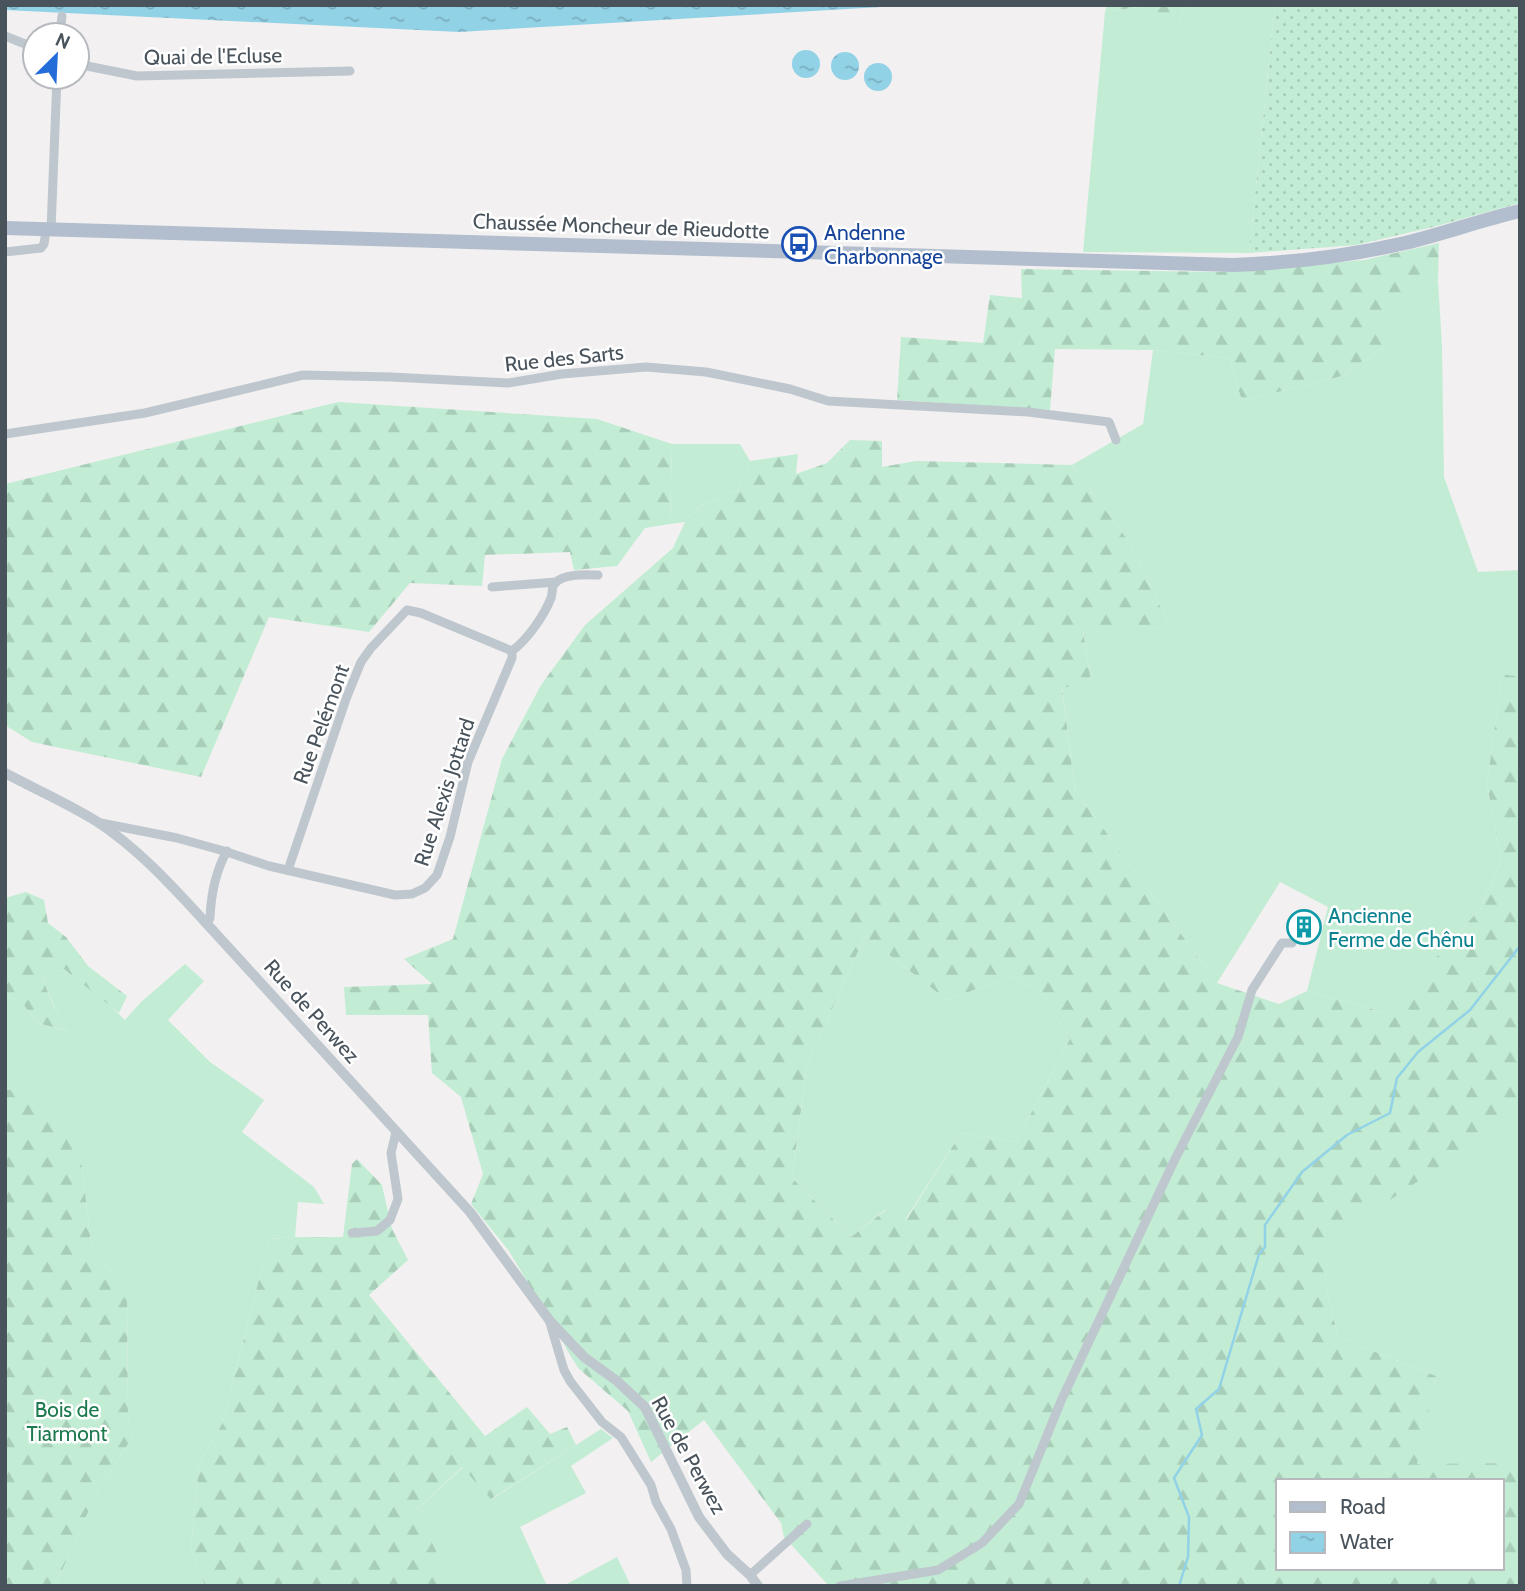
<svg xmlns="http://www.w3.org/2000/svg" width="1525" height="1591" font-family="Cabin,sans-serif">
<style>
.grass{fill:#c2edd4}
.forest{fill:url(#forest-firs);fill-rule:evenodd}
.garden{fill:url(#garden-dots)}
.water{fill:url(#water-ripples)}
.lines{fill:none;stroke-linecap:round;stroke-linejoin:round}
.stream{stroke:#92d2e7;stroke-width:2.5}
.minor{stroke:#bfc7ce;stroke-width:9}
.tertiary{stroke:#bfc7ce;stroke-width:10}
.primary{stroke:#b2becd;stroke-width:14}
.labels{text-anchor:middle;dominant-baseline:central;stroke-width:5;stroke-linejoin:round;paint-order:stroke}
.street-label{font-size:21px;fill:#49535c;stroke:#fff}
.transit-label{font-size:21px;fill:#164399;stroke:#fff;text-anchor:start}
.culture-label{font-size:21px;fill:#0d838f;stroke:#fff;text-anchor:start}
.park-label{font-size:21px;fill:#1d7a4f;stroke:#fff}
</style>
<defs>
<pattern id="forest-firs" width="22" height="20" patternUnits="userSpaceOnUse" patternTransform="scale(1.75)"><rect width="22" height="20" fill="#c2edd4"/><path d="M5 1l3.5 6h-7zM16 11l3.5 6h-7z" fill="#a8cdb8"/></pattern>
<pattern id="garden-dots" width="8" height="8" patternUnits="userSpaceOnUse" patternTransform="scale(1.75)"><rect width="8" height="8" fill="#c2edd4"/><path d="M2 2h.1M6 6h.1" fill="none" stroke="#a8cdb8" stroke-width="1.8" stroke-linecap="round"/></pattern>
<pattern id="water-ripples" width="26" height="14" patternUnits="userSpaceOnUse" patternTransform="scale(1.75)"><rect width="26" height="14" fill="#92d2e7"/><path d="M2 4q2-2 4 0t4 0M15 11q2-2 4 0t4 0" fill="none" stroke="#79adbe"/></pattern>
</defs>
<rect width="100%" height="100%" fill="#f2f0f0"/>
<!-- grass -->
<g class="grass">
<path d="M 1185,5 L 1275,5 L 1249,253 L 1083,252 L 1105,12 L 1138,7 L 1178,27 Z"/>
<path d="M 1438,280 L 1442,346 L 1444,477 L 1478,572 L 1520,570 L 1520,677 L 1502,675 L 1487,784 L 1501,861 L 1480,909 L 1386,1013 L 1307,991 L 1328,907 L 1280,882 L 1217,983 L 1075,790 L 1062,687 L 1091,681 L 1083,629 L 1170,627 L 1130,543 L 1072,465 L 1143,424 L 1153,350 L 1229,358 L 1242,401 L 1342,376 L 1386,346 L 1392,300 Z"/>
<path d="M 672,444 L 740,444 L 750,461 L 738,490 L 700,506 L 685,522 L 670,524 Z"/>
<path d="M 865,936 L 947,1000 L 1011,976 L 1042,992 L 1070,1039 L 1016,1142 L 961,1133 L 905,1220 L 886,1209 L 851,1237 L 792,1178 L 807,1064 Z"/>
<path d="M 185,964 L 204,981 L 168,1020 L 210,1062 L 264,1100 L 242,1132 L 314,1187 L 324,1204 L 298,1202 L 295,1237 L 269,1239 L 223,1422 L 199,1464 L 191,1549 L 205,1586 L 55,1586 L 97,1492 L 132,1438 L 128,1413 L 127,1295 L 91,1244 L 82,1166 L 23,1090 L 5,1090 L 5,996 L 20,1000 L 37,1023 L 68,1031 L 53,1004 L 42,977 L 64,969 L 99,995 L 125,1020 L 141,1002 Z"/>
<path d="M 1520,1114 L 1520,1463 L 1416,1465 L 1436,1376 L 1338,1337 L 1325,1282 L 1328,1240 Z"/>
<path d="M 601,1429 L 613,1438 L 571,1466 L 586,1493 L 520,1527 L 547,1586 L 453,1586 L 415,1511 L 463,1467 L 492,1499 Z"/>
<path d="M 617,1557 L 631,1586 L 563,1586 Z"/>
</g>
<!-- forest -->
<g class="forest">
<path d="M 1107,5 L 1185,5 L 1178,27 L 1149,20 L 1138,7 L 1105,12 Z"/>
<path d="M 1439,243 L 1438,280 L 1393,300 L 1386,346 L 1342,376 L 1242,401 L 1229,358 L 1153,350 L 1055,349 L 1050,410 L 897,400 L 901,337 L 983,343 L 990,295 L 1022,298 L 1021,269 L 1220,272 L 1364,260 Z"/>
<path d="M 338,402 L 597,419 L 672,444 L 670,524 L 645,528 L 617,566 L 574,570 L 570,552 L 485,555 L 482,586 L 410,583 L 369,632 L 269,617 L 201,777 L 32,742 L 5,725 L 5,484 Z"/>
<path d="M 850,440 L 882,441 L 882,467 L 916,461 L 1072,465 L 1130,543 L 1170,627 L 1083,630 L 1091,681 L 1062,688 L 1075,790 L 1217,983 L 1279,1004 L 1307,991 L 1386,1013 L 1480,909 L 1501,861 L 1487,784 L 1502,674 L 1520,677 L 1520,1114 L 1329,1240 L 1325,1282 L 1338,1337 L 1436,1376 L 1417,1464 L 1520,1463 L 1520,1586 L 829,1586 L 784,1537 L 781,1523 L 704,1420 L 651,1462 L 628,1411 L 578,1368 L 509,1251 L 471,1204 L 483,1174 L 461,1097 L 432,1073 L 428,1015 L 346,1015 L 344,987 L 432,984 L 404,959 L 453,939 L 502,759 L 541,685 L 585,625 L 673,548 L 685,522 L 700,506 L 738,490 L 750,461 L 798,454 L 796,474 L 827,463 ZM 865,936 L 947,1000 L 1011,976 L 1042,992 L 1070,1039 L 1016,1142 L 961,1133 L 906,1220 L 887,1209 L 851,1237 L 792,1178 L 807,1064 ZM 1278,1481 L 1502,1481 L 1502,1568 L 1278,1568 Z"/>
<path d="M 26,892 L 44,900 L 48,923 L 66,937 L 88,966 L 127,996 L 119,1013 L 64,969 L 42,977 L 53,1005 L 69,1031 L 37,1023 L 20,1000 L 5,996 L 5,898 Z"/>
<path d="M 5,1090 L 22,1090 L 58,1111 L 82,1166 L 91,1244 L 127,1295 L 128,1413 L 132,1438 L 97,1492 L 55,1586 L 5,1586 Z"/>
<path d="M 357,1159 L 382,1185 L 392,1229 L 408,1260 L 369,1295 L 485,1436 L 527,1407 L 550,1434 L 567,1427 L 576,1445 L 491,1499 L 462,1467 L 416,1510 L 453,1586 L 205,1586 L 191,1549 L 199,1464 L 223,1422 L 269,1239 L 295,1237 L 343,1237 L 352,1164 Z"/>
</g>
<!-- garden -->
<path class="garden" d="M 1275,5 L 1520,5 L 1520,203 L 1433,227 L 1356,245 L 1249,253 Z"/>
<!-- water -->
<g class="water">
<path d="M 5,5 L 915,5 L 459,32 L 5,10 Z"/>
<circle cx="806" cy="64" r="14"/>
<circle cx="845" cy="66" r="14"/>
<circle cx="878" cy="77" r="14"/>
</g>
<g class="lines">
<!-- stream -->
<path class="stream" d="M 1179,1586 L 1188,1557 L 1189,1517 L 1174,1478 L 1202,1435 L 1196,1409 L 1219,1389 L 1259,1254 L 1265,1247 L 1265,1225 L 1302,1172 L 1347,1135 L 1390,1113 L 1397,1078 L 1418,1052 L 1470,1010 L 1520,946"/>
<!-- minor -->
<g class="minor">
<path d="M 60,35 L 62,16"/>
<path d="M 5,36 L 35,48"/>
<path d="M 77,64 L 137,76 L 350,71"/>
<path d="M 51,230 L 57,77"/>
<path d="M 5,252 L 41,248 L 44,244 L 46,230"/>
<path d="M 5,434 L 145,413 L 303,375 L 391,377 L 508,383 L 562,374 L 646,367 L 706,372 L 790,389 L 828,401 L 1028,412 L 1109,422 L 1116,440"/>
<path d="M 492,587 L 556,582"/>
<path d="M 101,823 L 177,838 L 224,851 L 269,866 L 395,895 L 412,894 L 425,888 L 437,875 L 450,837 L 468,762 L 512,658 L 512,651 C 527,640 544,616 551,598 C 553,593 551,587 555,583 C 565,573 586,575 598,575"/>
<path d="M 288,870 L 346,699 L 361,662 L 371,648 L 407,610 L 421,613 L 512,651"/>
<path d="M 207,924 L 210,918 C 211,894 215,872 227,851"/>
<path d="M 352,1233 L 377,1231 L 390,1220 L 398,1199 L 391,1153 L 396,1132"/>
<path d="M 550,1323 L 564,1370 L 570,1381 L 602,1422 L 621,1437 L 651,1485 L 656,1502 L 671,1529 L 686,1570 L 687,1586"/>
<path d="M 750,1575 L 807,1524"/>
<path d="M 840,1586 L 938,1570 L 982,1543 L 1019,1504 L 1061,1401 L 1175,1159 L 1238,1037 L 1252,990 L 1282,943 L 1292,943"/>
</g>
<!-- tertiary -->
<path class="tertiary" d="M 5,773 C 35,789 67,803 96,821 C 138,848 173,887 207,924 L 470,1212 L 550,1321 L 584,1357 L 617,1381 L 645,1407 L 699,1517 L 727,1554 L 750,1575 L 758,1586"/>
<!-- primary -->
<path class="primary" d="M 5,228 L 1233,265 C 1291,263 1348,256 1405,243 C 1443,234 1481,220 1520,211"/>
</g>
<!-- icons -->
<defs>
<g id="bus-ring" transform="scale(1.75)"><circle r="9.5" fill="#fff" stroke="#1a4fb4" stroke-width="1.5"/><path d="M-5-6H5V4H4V6H2V4H-2V6H-4V4H-5ZM-3.5-4V0h7V-4ZM-3.5 1.2v1.5H-2V1.2ZM2 1.2v1.5H3.5V1.2Z" fill="#1a4fb4"/></g>
<g id="building-ring" transform="scale(1.75)"><circle r="9.5" fill="#fff" stroke="#0f9aa8" stroke-width="1.5"/><path d="M-4-6H4V6H1V3H-1V6H-4ZM-2.5-4.3h1.7v1.8h-1.7ZM.8-4.3h1.7v1.8H.8ZM-2.5-1h1.7V.8h-1.7ZM.8-1h1.7V.8H.8Z" fill="#0f9aa8"/></g>
</defs>
<g fill-rule="evenodd">
<use href="#bus-ring" x="799" y="244"/>
<use href="#building-ring" x="1304" y="927"/>
</g>
<g class="labels">
<!-- street labels -->
<g class="street-label">
<text transform="translate(213 56) rotate(-1)">Quai de l'Ecluse</text>
<text transform="translate(621 226) rotate(2)">Chaussée Moncheur de Rieudotte</text>
<text transform="translate(564 358) rotate(-6)">Rue des Sarts</text>
<text transform="translate(321 724) rotate(-70)">Rue Pelémont</text>
<text transform="translate(444 792) rotate(-72)">Rue Alexis Jottard</text>
<text transform="translate(312 1011) rotate(48)">Rue de Perwez</text>
<text transform="translate(689 1455) rotate(61)">Rue de Perwez</text>
</g>
<!-- transit labels -->
<g class="transit-label">
<text x="824" y="232">Andenne<tspan x="824" dy="24">Charbonnage</tspan></text>
</g>
<!-- culture labels -->
<g class="culture-label">
<text x="1328" y="915">Ancienne<tspan x="1328" dy="24">Ferme de Chênu</tspan></text>
</g>
<!-- park labels -->
<g class="park-label">
<text x="67" y="1409">Bois de<tspan x="67" dy="24">Tiarmont</tspan></text>
</g>
</g>
<!-- border -->
<rect width="1525" height="1591" fill="none" stroke="#49535c" stroke-width="14"/>
<!-- legend -->
<rect x="1276" y="1479" width="228" height="91" fill="#ffffff" stroke="#b6babe" stroke-width="2"/>
<rect x="1290" y="1502" width="35" height="10" fill="#b2becd" stroke="#b6babe" stroke-width="2"/>
<text x="1340" y="1514" font-size="21" fill="#49535c">Road</text>
<rect x="1290" y="1532" width="35" height="21" fill="url(#water-ripples)" stroke="#b6babe" stroke-width="2"/>
<text x="1340" y="1549" font-size="21" fill="#49535c">Water</text>
<!-- north arrow -->
<g transform="translate(56 56) rotate(24)"><circle r="33" fill="#ffffff" stroke="#b6babe" stroke-width="2"/>
<path d="M0-5L12 26L0 18L-12 26Z" fill="#246dd8"/>
<text y="-10" font-size="19" font-weight="bold" text-anchor="middle" fill="#49535c">N</text>
</g>
</svg>
